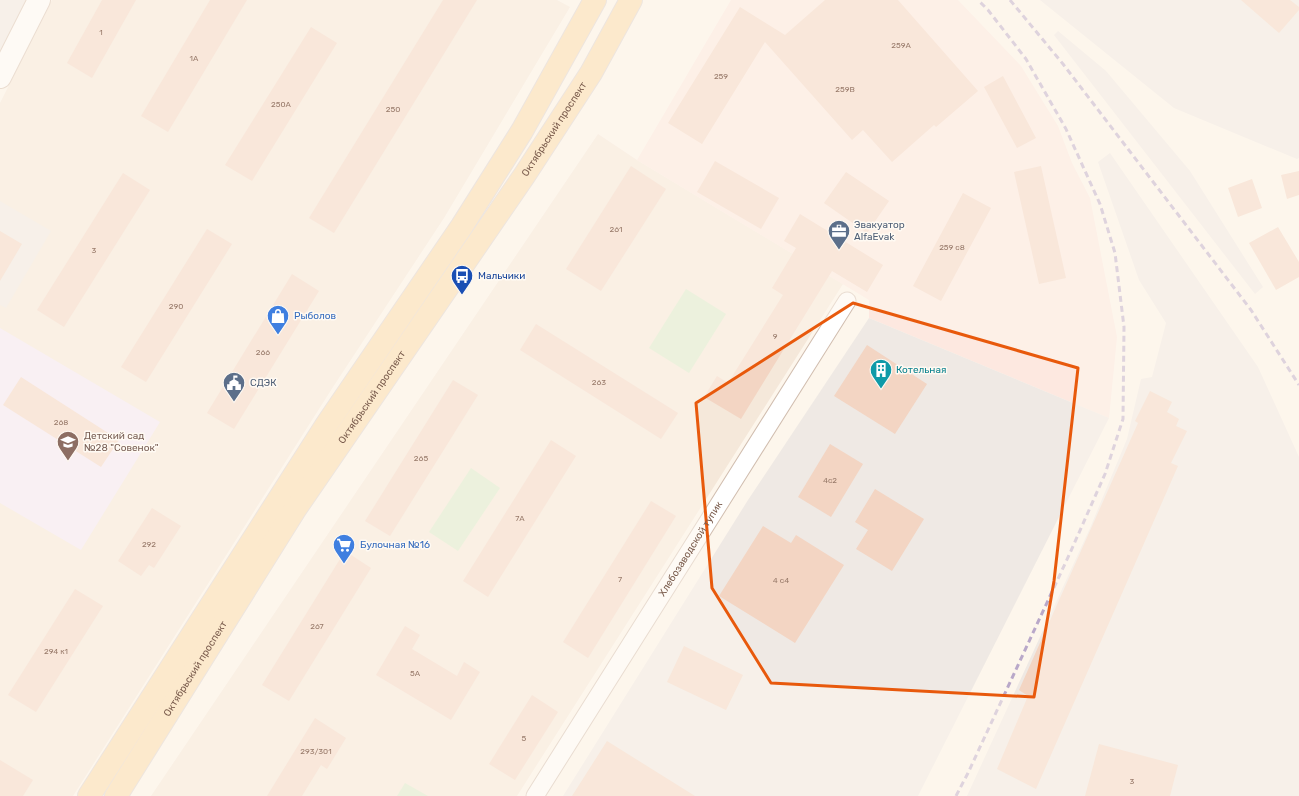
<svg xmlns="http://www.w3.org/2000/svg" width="1299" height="796" font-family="Rubik,sans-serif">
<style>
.residential{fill:#f5e8da}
.commercial{fill:#fde8e0}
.industrial{fill:#efe9e4}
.education{fill:#f3e8fa}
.green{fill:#d8ecc9}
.building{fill:#f3d5c3}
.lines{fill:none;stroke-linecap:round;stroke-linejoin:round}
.street-casing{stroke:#d1beb0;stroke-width:19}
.secondary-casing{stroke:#d6c0b0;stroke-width:24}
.primary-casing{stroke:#dad1cd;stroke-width:24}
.street{stroke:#fff;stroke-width:17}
.secondary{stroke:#fff;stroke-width:22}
.primary{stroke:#fbd9a5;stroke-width:22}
.rail{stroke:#b9a8c9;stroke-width:3;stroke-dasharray:6 4;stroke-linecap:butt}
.marked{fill:none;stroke:#e8590c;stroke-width:3;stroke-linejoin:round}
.labels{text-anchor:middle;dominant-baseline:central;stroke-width:3;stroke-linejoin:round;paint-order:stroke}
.number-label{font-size:8px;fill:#987a6a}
.street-label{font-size:10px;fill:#7a5c4d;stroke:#fffaf3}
.service-label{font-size:10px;fill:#4e5e75;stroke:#fffaf3;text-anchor:start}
.transit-label{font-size:10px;fill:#164399;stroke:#fffaf3;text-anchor:start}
.shop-label{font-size:10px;fill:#366cbe;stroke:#fffaf3;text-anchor:start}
.culture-label{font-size:10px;fill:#0d838f;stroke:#fffaf3;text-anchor:start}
.education-label{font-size:10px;fill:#785e54;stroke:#fffaf3;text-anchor:start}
</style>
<rect width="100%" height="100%" fill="#fdf6ec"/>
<!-- residential -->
<g class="residential">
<path d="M 52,0 L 557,0 L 570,7 L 444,218 L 333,387 L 73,796 L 0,796 L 0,103 Z"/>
<path d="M 598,134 L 637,160 L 843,284 L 517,796 L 151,796 Z"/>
</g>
<!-- commercial -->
<path class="commercial" d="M 731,0 L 958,0 L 1021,66 L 1058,126 L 1072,163 L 1090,198 L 1117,337 L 1109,418 L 869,318 L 869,300 L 637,160 Z"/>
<!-- industrial -->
<g class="industrial">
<path d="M 0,0 L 27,0 L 0,52 Z"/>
<path d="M 1040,0 L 1299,0 L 1299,158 L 1297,159 L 1174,108 Z"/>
<path d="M 1058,31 L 1106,71 L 1190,171 L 1263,287 L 1255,294 L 1054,35 Z"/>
<path d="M 1110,153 L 1258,367 L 1299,457 L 1299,796 L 967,796 L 1090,528 L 1127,439 L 1141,379 L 1152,377 L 1166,323 L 1139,280 L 1098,162 Z"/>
<path d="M 0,201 L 51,231 L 6,308 L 0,305 Z"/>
<path d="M 869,318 L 1109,418 L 918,796 L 563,796 L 748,500 Z"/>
</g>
<!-- education -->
<path class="education" d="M 0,328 L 160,422 L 81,550 L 0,503 Z"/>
<!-- green -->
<g class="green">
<path d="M 686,289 L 726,314 L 689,373 L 649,348 Z"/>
<path d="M 471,468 L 500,488 L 458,551 L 429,532 Z"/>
<path d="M 405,783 L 428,796 L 397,796 Z"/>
</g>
<!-- building -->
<g class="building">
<path d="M 102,0 L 136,0 L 92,78 L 67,63 Z"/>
<path d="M 210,0 L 247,0 L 168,132 L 141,116 Z"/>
<path d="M 443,0 L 477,0 L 334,233 L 309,218 Z"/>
<path d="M 825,0 L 898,0 L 978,91 L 936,127 L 934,125 L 892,162 L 863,130 L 852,140 L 765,42 L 702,144 L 668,123 L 740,7 L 785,35 Z"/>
<path d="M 1241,0 L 1290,0 L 1299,7 L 1299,10 L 1279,33 Z"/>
<path d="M 311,27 L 337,43 L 252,181 L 225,165 Z"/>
<path d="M 1003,76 L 1036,138 L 1017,148 L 984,87 Z"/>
<path d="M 715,161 L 779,198 L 761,229 L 697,192 Z"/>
<path d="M 631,166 L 666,189 L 601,291 L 566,269 Z"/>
<path d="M 1041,166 L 1066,278 L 1039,284 L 1014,172 Z"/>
<path d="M 1299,171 L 1299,195 L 1287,199 L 1281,175 Z"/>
<path d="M 846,172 L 889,201 L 867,233 L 824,203 Z"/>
<path d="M 123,173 L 150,190 L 64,327 L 37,310 Z"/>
<path d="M 1252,179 L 1262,208 L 1238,217 L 1228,188 Z"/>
<path d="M 963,193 L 991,208 L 941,301 L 913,286 Z"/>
<path d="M 800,214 L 883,265 L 867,292 L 832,271 L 741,419 L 704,397 L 717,376 L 728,383 L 783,295 L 772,288 L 796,248 L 784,241 Z"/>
<path d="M 1278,227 L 1299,262 L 1299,277 L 1276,290 L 1249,243 Z"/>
<path d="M 207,229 L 232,244 L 146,382 L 121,367 Z"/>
<path d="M 0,231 L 22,244 L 0,281 Z"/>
<path d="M 292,274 L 319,291 L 234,429 L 207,413 Z"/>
<path d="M 536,324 L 678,413 L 661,439 L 520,350 Z"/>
<path d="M 867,345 L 927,384 L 895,434 L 834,396 Z"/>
<path d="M 21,377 L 119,440 L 101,467 L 3,405 Z"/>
<path d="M 453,380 L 478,395 L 390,536 L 365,521 Z"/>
<path d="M 1150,391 L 1172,402 L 1167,412 L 1179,419 L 1176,426 L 1187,431 L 1171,463 L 1178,466 L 1036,789 L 997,769 L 1028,696 L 1019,690 L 1138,423 L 1135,421 Z"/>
<path d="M 551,440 L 576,456 L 488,597 L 463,581 Z"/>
<path d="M 830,444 L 863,464 L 831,517 L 798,497 Z"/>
<path d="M 875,489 L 924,519 L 892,571 L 856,549 L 868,530 L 855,522 Z"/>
<path d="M 651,501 L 676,516 L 588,658 L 563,642 Z"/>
<path d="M 152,508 L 181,526 L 154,568 L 149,565 L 141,576 L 118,561 Z"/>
<path d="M 763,526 L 791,543 L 796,535 L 844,565 L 795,643 L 719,596 Z"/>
<path d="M 345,551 L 371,568 L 289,701 L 262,685 Z"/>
<path d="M 75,589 L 103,606 L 36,712 L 8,695 Z"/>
<path d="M 405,626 L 420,635 L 412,649 L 457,676 L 464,662 L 480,672 L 451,720 L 376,675 Z"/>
<path d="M 684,646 L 743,675 L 726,710 L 667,682 Z"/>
<path d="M 532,695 L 558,712 L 515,780 L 489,764 Z"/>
<path d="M 315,718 L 346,738 L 327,769 L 321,765 L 302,796 L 267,796 Z"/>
<path d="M 607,741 L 695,796 L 572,796 Z"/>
<path d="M 1099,744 L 1178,765 L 1170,796 L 1085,796 Z"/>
<path d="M 0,760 L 33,780 L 23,796 L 0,796 Z"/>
</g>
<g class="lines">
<!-- street casing -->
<g class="street-casing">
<g id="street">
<path id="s1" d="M 535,796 L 847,301"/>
</g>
</g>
<!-- secondary casing -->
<g class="secondary-casing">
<path id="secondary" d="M 0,77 L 39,0"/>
</g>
<!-- primary casing -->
<g class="primary-casing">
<g id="primary">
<path d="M 89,796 L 327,424 L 462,226 L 522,131 L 595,0"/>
<path id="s2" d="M 116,796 L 296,508 L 524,176 L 591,73 L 631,0"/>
</g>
</g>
<!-- street -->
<use href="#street" class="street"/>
<!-- secondary -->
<use href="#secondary" class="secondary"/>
<!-- primary -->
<use href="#primary" class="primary"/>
<!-- rail -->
<g class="rail">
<path d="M 1010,0 L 1063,64 L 1251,310 L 1299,385"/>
<path d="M 956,796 L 968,773 L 1070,553 L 1105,474 L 1123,419 L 1124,327 L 1115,253 L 1100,204 L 1066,129 L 1026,59 L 988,10 L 978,0"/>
</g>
</g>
<!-- marked area -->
<path d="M0 0H1299V796H0ZM 853,303 L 1078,368 L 1054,581 L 1034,697 L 771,683 L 712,588 L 696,403 Z" fill="#fdf6ec" fill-opacity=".55" fill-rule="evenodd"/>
<path class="marked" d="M 853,303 L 1078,368 L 1054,581 L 1034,697 L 771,683 L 712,588 L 696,403 Z"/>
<!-- icons -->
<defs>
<g id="office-pin" transform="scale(1.15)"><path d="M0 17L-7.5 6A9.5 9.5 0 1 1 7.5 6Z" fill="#5c6f8a" stroke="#fffaf3"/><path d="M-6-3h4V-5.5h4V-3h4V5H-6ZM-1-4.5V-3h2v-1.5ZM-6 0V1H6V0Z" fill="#fff"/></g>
<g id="bus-pin" transform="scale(1.15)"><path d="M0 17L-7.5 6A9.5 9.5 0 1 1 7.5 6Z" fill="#1a4fb4" stroke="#fffaf3"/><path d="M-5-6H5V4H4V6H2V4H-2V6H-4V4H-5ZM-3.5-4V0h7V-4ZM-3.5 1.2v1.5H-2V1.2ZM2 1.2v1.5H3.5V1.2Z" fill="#fff"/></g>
<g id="shop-pin" transform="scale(1.15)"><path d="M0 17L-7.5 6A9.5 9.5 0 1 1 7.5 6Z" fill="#3f7fe0" stroke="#fffaf3"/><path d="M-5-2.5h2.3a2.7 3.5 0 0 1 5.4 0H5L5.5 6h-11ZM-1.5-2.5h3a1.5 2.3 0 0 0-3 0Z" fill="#fff"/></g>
<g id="building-pin" transform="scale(1.15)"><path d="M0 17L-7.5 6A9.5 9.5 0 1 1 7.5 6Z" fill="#0f9aa8" stroke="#fffaf3"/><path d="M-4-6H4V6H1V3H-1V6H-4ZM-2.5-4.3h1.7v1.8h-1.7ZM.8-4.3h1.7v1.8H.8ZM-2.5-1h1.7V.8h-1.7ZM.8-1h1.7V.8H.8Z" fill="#fff"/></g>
<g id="civic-pin" transform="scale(1.15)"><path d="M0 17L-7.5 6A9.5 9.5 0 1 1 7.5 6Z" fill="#5c6f8a" stroke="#fffaf3"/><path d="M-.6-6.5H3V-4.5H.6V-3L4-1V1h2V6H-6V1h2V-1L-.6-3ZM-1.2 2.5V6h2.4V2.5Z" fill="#fff"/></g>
<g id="school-pin" transform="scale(1.15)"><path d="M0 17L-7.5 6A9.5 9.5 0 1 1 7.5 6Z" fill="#8d6e63" stroke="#fffaf3"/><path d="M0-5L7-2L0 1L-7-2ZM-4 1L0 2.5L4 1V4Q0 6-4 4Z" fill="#fff"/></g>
<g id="supermarket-pin" transform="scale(1.15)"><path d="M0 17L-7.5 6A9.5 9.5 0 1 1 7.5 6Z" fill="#3f7fe0" stroke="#fffaf3"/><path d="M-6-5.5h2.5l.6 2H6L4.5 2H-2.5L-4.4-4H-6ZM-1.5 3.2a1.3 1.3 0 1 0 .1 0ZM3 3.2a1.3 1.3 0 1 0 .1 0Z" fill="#fff"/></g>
</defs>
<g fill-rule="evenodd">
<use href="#office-pin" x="839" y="231"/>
<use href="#bus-pin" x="462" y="276"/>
<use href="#shop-pin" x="278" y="316"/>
<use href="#building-pin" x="881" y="370"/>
<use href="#civic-pin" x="234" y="383"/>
<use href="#school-pin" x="68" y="442"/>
<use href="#supermarket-pin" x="344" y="545"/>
</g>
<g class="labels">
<!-- number labels -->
<g class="number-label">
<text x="101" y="32">1</text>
<text x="901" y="45">259А</text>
<text x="194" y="58">1А</text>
<text x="721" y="76">259</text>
<text x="845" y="89">259В</text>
<text x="281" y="104">250А</text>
<text x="393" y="109">250</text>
<text x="616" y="229">261</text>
<text x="952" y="247">259 с8</text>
<text x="94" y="250">3</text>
<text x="176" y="306">290</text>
<text x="775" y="336">9</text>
<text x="263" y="352">266</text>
<text x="599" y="382">263</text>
<text x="61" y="422">268</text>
<text x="421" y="458">265</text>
<text x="830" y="480">4с2</text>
<text x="520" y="518">7А</text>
<text x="149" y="544">292</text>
<text x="620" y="579">7</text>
<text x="781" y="580">4 с4</text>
<text x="317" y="626">267</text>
<text x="56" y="651">294 к1</text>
<text x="415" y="673">5А</text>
<text x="524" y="738">5</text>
<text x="316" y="751">293/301</text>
<text x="1132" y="781">3</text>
</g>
<!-- street labels -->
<g class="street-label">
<text stroke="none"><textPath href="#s2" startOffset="798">Октябрьский проспект</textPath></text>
<text stroke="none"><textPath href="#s2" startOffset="474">Октябрьский проспект</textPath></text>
<text stroke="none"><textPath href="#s1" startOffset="292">Хлебозаводской тупик</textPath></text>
<text stroke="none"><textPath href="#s2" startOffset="150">Октябрьский проспект</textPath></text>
</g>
<!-- service labels -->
<g class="service-label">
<text x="854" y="225">Эвакуатор<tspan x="854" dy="12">AlfaEvak</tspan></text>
<text x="250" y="383">СДЭК</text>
</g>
<!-- transit labels -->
<g class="transit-label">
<text x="478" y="276">Мальчики</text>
</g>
<!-- shop labels -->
<g class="shop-label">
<text x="294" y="316">Рыболов</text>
<text x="360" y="545">Булочная №16</text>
</g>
<!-- culture labels -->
<g class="culture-label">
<text x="896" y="370">Котельная</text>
</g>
<!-- education labels -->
<g class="education-label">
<text x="84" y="436">Детский сад<tspan x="84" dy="12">№28 "Совенок"</tspan></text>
</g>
</g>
</svg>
